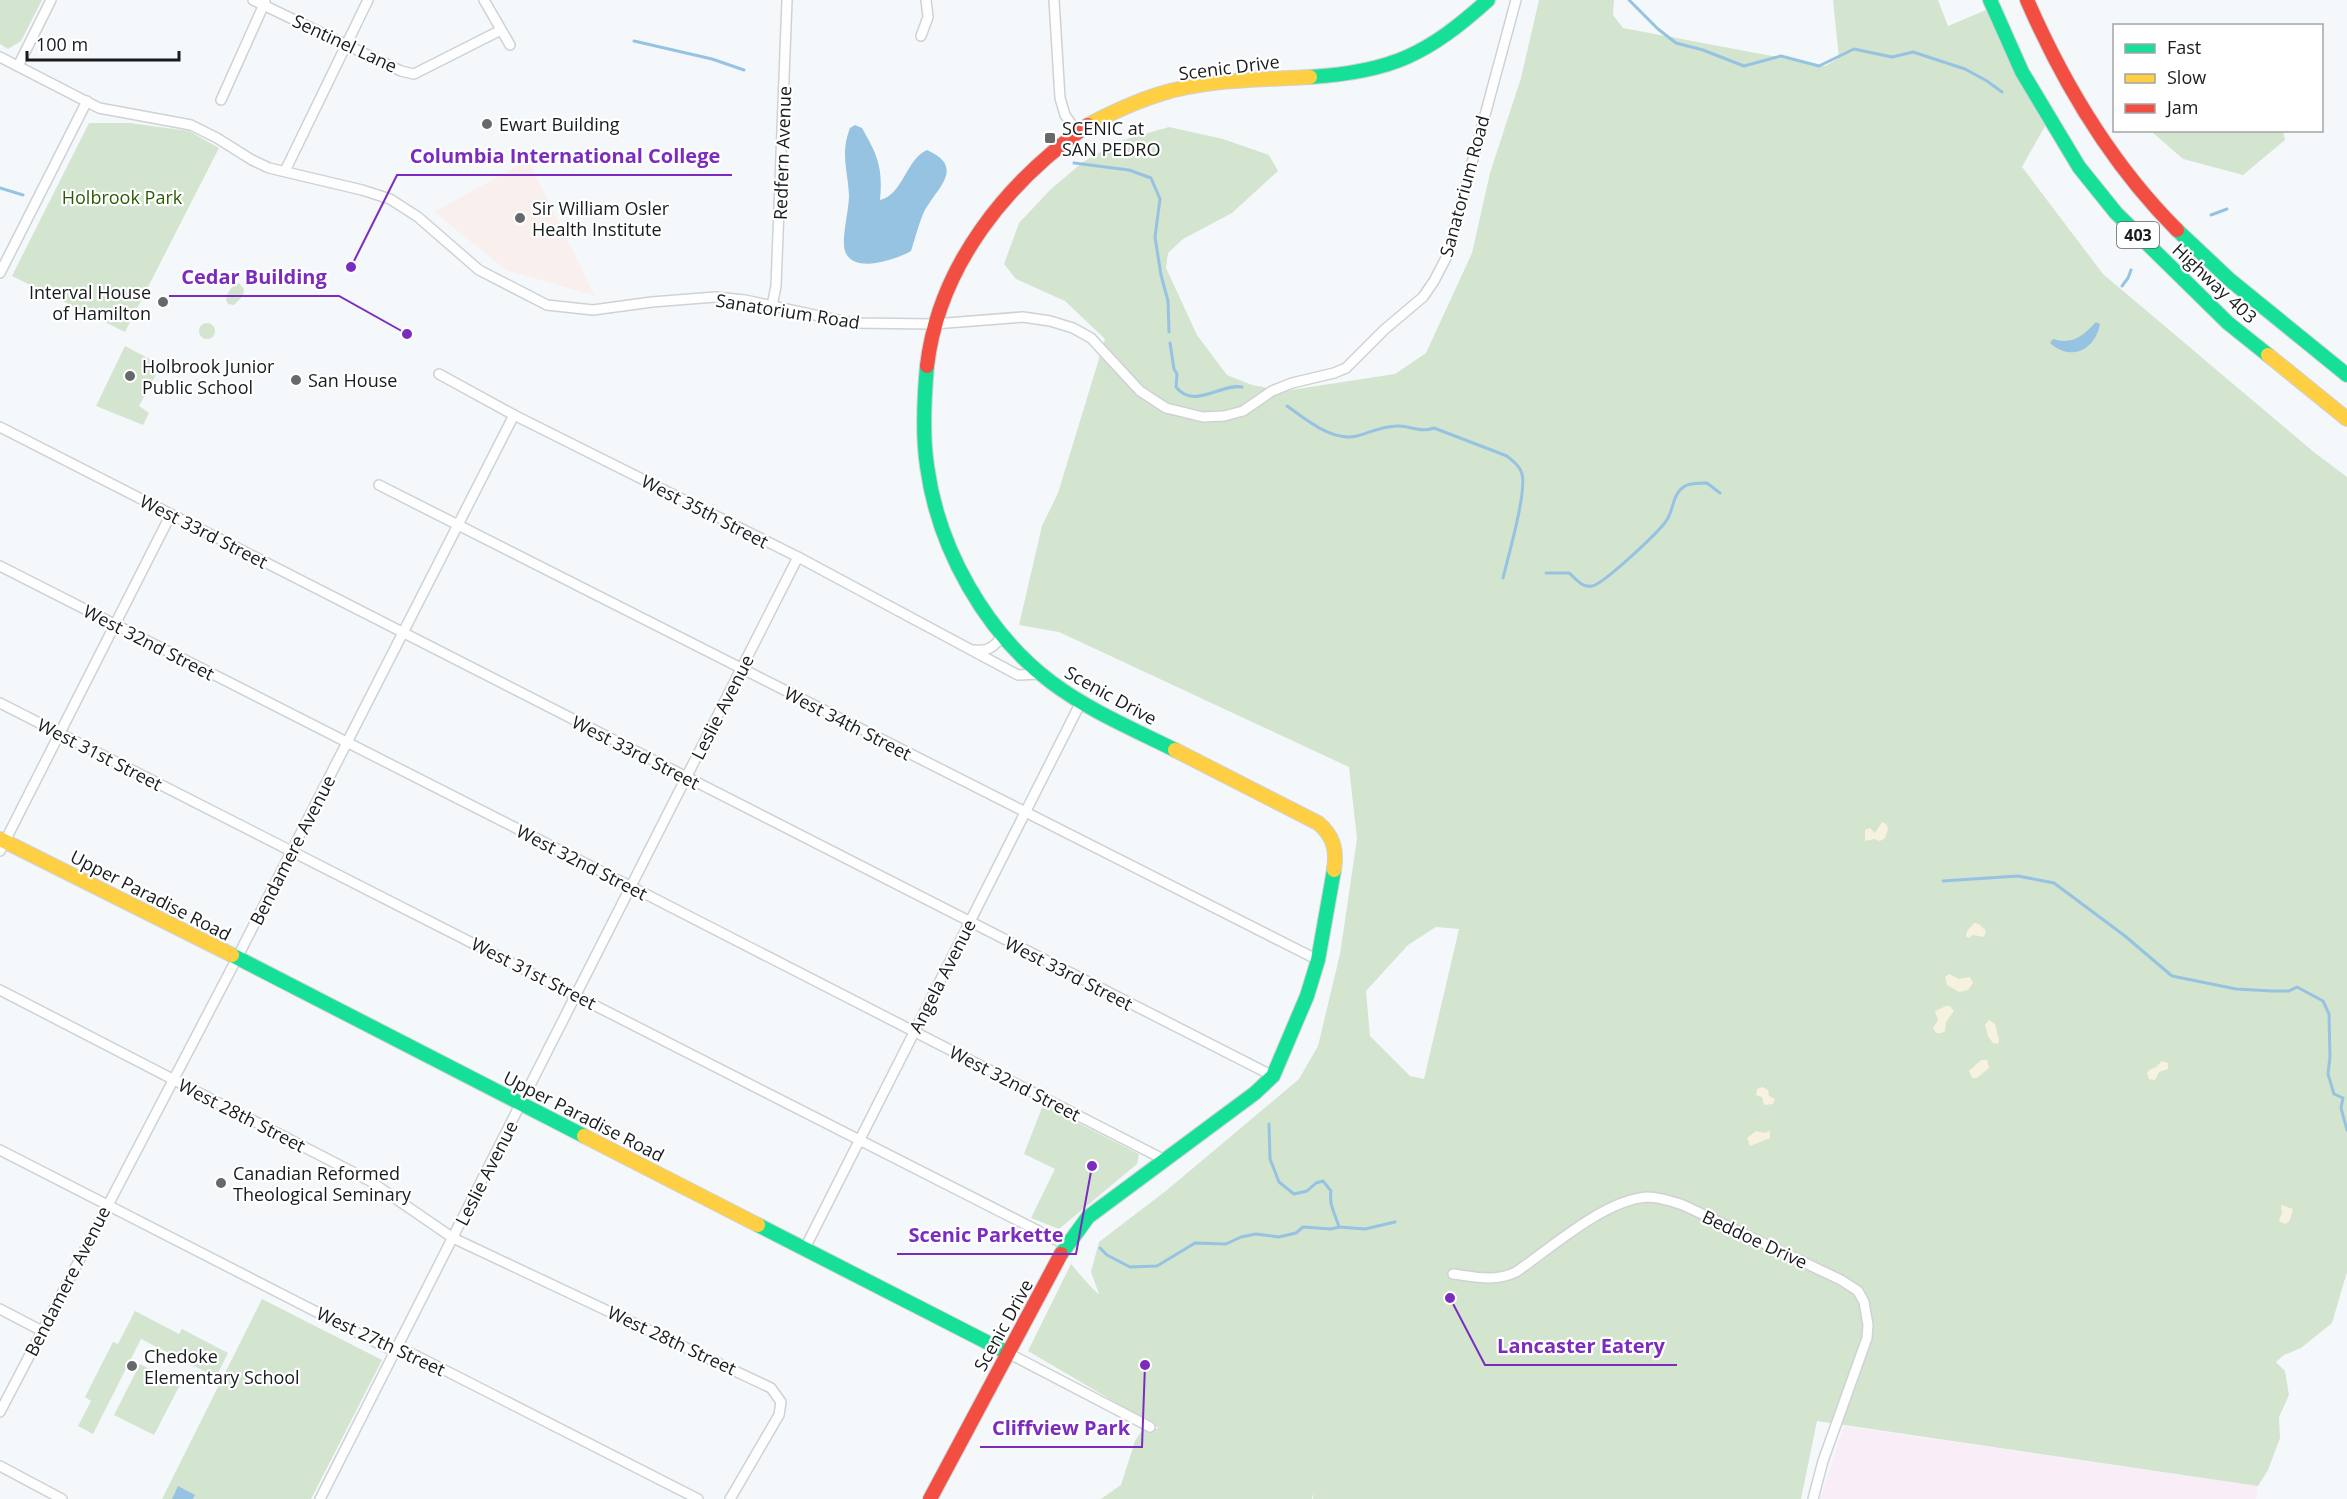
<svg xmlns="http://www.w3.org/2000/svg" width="2347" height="1499" font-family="'Open Sans',sans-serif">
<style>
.commercial{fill:#f9efed}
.industrial{fill:#f9eef7}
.green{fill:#d3e4cf;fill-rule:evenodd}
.sand{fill:#f7f2df}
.water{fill:#96c3e2}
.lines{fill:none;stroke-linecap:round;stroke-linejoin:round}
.stream{stroke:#96c3e2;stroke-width:3}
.street-casing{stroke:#cfd2d4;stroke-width:12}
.fast-casing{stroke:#cfd2d4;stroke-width:16}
.slow-casing{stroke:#cfd2d4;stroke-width:16}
.jam-casing{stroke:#cfd2d4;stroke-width:16}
.street{stroke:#fefefe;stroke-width:9}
.fast{stroke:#16e098;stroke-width:14}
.slow{stroke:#ffcf43;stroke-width:14}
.jam{stroke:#f24e42;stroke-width:14}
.poi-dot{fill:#66696b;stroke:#fff;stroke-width:2}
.labels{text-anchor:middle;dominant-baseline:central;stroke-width:4.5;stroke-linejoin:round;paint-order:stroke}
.shield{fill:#fff;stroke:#5e6062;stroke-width:1.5}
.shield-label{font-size:16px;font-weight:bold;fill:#191c1e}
.street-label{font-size:18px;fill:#191c1e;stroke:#fff}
.poi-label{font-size:18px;fill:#191c1e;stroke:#fff;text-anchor:start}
.park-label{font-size:18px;fill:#2b5b05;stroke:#fff}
.leader{fill:none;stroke:#7b2cbf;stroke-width:2}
.callout-dot{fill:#7b2cbf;stroke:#fff;stroke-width:2}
.callout-label{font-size:20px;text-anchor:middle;font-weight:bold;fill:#7b2cbf;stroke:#fff;stroke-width:4.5;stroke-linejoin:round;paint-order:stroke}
</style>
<rect width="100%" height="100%" fill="#f5f8fb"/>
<!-- commercial -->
<path class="commercial" d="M 528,160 L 595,296 L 506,270 L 434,212 Z"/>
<!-- industrial -->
<path class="industrial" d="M 1844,1426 L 2258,1486 L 2256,1499 L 1820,1499 Z"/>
<!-- green -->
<g class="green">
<path d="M 0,0 L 42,0 L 21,41 L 8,49 L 0,44 Z"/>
<path d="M 1539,0 L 1614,0 L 1613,15 L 1623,28 L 1825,66 L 1839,58 L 1833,0 L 1938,0 L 1948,26 L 1986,10 L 2009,62 L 2045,126 L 2022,167 L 2103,274 L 2315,453 L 2347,477 L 2347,1272 L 2332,1323 L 2301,1348 L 2284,1355 L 2276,1362 L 2285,1371 L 2289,1395 L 2279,1417 L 2280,1438 L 2268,1470 L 2258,1486 L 1817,1421 L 1801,1499 L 1313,1499 L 1314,1492 L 1312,1499 L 1101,1499 L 1121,1485 L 1135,1441 L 1147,1423 L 1155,1429 L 1159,1428 L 1028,1351 L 1071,1264 C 1077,1271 1094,1291 1099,1294 L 1091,1272 L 1099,1242 L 1167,1190 L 1299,1079 L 1318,1046 L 1340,954 L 1357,839 L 1349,767 L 1059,632 L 1019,625 L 1042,526 L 1058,493 L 1105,339 L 1065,301 L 1016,279 L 1004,264 L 1019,223 L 1050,190 L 1083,162 L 1120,141 L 1169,127 L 1223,139 L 1269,155 L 1278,171 L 1232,213 L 1183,239 L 1168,253 L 1166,268 L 1197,335 L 1227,375 L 1252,385 L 1284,391 L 1395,374 L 1426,353 L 1472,253 L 1490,173 L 1521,78 ZM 1436,927 L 1459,929 L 1424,1079 L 1410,1076 L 1370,1036 L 1366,991 L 1408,945 Z"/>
<path d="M 89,123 L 130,123 L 189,131 L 219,148 L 125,332 L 12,276 Z"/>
<path d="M 2151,131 L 2283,131 L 2285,140 L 2243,175 L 2183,159 Z"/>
<path d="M 239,283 L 244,289 L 243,296 L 234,305 L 228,304 L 226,300 C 227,293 231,286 239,283 Z"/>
<circle cx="207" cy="331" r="8"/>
<path d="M 125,346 L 161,365 L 139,406 L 149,413 L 143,425 L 96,406 Z"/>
<path d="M 1043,1105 L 1139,1154 L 1137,1164 L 1059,1229 L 1031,1218 L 1055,1169 L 1024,1154 Z"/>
<path d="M 262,1299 L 382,1360 L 311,1499 L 162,1499 Z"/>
<path d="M 135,1311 L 179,1334 L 182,1329 L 228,1353 L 216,1377 L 141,1339 L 93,1434 L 78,1426 L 91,1401 L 85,1397 L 113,1342 L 118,1344 Z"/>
<path d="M 140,1364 L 180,1385 L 154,1435 L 114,1415 Z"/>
</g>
<!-- sand -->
<g class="sand">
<path d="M 1882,822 L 1886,824 L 1888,829 L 1885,838 L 1880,841 L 1874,839 L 1865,841 L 1865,830 L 1870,828 L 1875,833 Z"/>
<path d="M 1974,923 L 1979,924 L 1986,931 L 1984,937 L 1973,935 L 1968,938 L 1966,936 L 1967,931 Z"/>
<path d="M 1949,974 L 1959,979 L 1970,977 L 1973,983 L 1968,990 L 1959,992 L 1947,985 L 1945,977 Z"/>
<path d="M 1946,1006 L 1950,1006 L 1954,1011 L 1946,1022 L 1945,1031 L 1942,1033 L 1936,1033 L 1933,1028 L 1938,1020 L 1935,1011 Z"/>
<path d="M 1989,1020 L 1995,1024 L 1999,1040 L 1998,1044 L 1993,1043 L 1988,1036 L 1985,1025 Z"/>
<path d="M 1981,1060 L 1987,1060 L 1989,1068 L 1977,1078 L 1972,1078 L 1969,1071 Z"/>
<path d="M 2162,1061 L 2168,1063 L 2168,1069 L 2159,1072 L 2155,1080 L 2149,1079 L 2147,1074 L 2149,1070 L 2156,1067 Z"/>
<path d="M 1763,1087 L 1768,1090 L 1769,1096 L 1775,1099 L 1773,1104 L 1764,1105 L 1762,1097 L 1756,1095 L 1757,1089 Z"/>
<path d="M 1756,1131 L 1764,1133 L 1770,1131 L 1770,1138 L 1750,1146 L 1747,1138 Z"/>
<path d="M 2281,1205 L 2293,1209 L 2290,1220 L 2286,1224 L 2280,1222 L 2279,1219 L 2282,1214 Z"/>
</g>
<!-- water -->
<g class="water">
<path d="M 855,125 L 862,128 C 878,156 883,168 880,200 C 903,195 906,159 927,150 C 968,168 934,190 923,214 C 918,226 915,239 911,251 C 897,259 853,275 845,251 C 841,240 849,210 849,196 C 848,170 840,154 850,128 Z"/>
<path d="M 2096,322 L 2100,324 C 2095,350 2071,362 2050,343 L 2053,339 C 2073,345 2083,336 2096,322 Z"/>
<path d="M 178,1486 L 195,1495 L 193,1499 L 172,1499 Z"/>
</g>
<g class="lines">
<!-- stream -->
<g class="stream">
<path d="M 1629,0 L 1658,29 L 1676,43 L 1703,50 L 1744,66 L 1781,56 L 1819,66 L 1854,49 L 1892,57 L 1913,52 L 1965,69 L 1987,81 L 2002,92"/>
<path d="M 634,41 L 712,59 L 744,70"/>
<path d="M 1074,163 L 1129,170 L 1151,178 L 1160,199 L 1155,237 L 1161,275 L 1168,301 L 1169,332"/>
<path d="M 0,188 L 23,195"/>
<path d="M 2211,215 L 2227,209"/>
<path d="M 2122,286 L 2128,278 L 2131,270"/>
<path d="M 1170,343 L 1174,369 L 1177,374 L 1176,387 C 1194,410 1221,383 1242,387"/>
<path d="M 1287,406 C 1307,420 1332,442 1357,436 C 1371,432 1383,426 1398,426 C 1411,426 1421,433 1434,428 L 1507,456 C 1513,461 1520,466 1522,474 C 1527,492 1508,557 1503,578"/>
<path d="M 1546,573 L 1569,573 C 1576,578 1581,588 1592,586 C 1602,585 1662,530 1668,518 C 1674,507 1673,493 1685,486 C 1690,483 1701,483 1707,483 L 1720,493"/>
<path d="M 1943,881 L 2018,876 L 2054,883 L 2125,936 L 2172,976 L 2236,989 L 2272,991 L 2289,991 L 2297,987 L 2323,1001 L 2329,1014 L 2330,1057 L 2328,1074 L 2334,1094 L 2343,1098 L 2341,1108 L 2347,1130"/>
<path d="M 1269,1124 L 1270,1159 L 1279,1182 L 1294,1194 L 1307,1191 L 1316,1183 L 1323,1181 L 1331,1191 C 1329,1206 1335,1213 1339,1227 L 1365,1229 L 1395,1222"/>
<path d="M 1100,1248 L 1107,1255 L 1130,1267 L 1157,1266 L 1195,1243 L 1226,1244 L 1241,1237 L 1256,1234 L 1279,1237 L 1296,1233 L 1303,1227 L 1331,1229 L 1339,1227"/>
</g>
<!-- street casing -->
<g class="street-casing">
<g id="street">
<path d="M 253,0 L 401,71 L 414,74 L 501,30"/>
<path d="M 484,0 L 510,45"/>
<path d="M 1054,0 L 1060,98 L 1065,115 L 1077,132"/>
<path d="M 921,36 L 928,17 L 926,0"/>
<path d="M 0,57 L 99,108 L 191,125 L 217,138 L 252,160 L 269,168 L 362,190 L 390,199 L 418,217 L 479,270 L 547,305 L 593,310 L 652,302 L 715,297 L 745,300 L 852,323 L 934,324 L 1023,317 L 1050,321 L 1073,328 L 1091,338 L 1140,391 L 1166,408 L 1203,417 L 1224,416 L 1243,411 L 1272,391 L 1292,383 L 1334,373 L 1346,368 L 1384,330 L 1423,297 L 1434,281 L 1447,256 L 1516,0"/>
<path d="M 18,66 L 51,0"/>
<path d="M 221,100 L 265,2"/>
<path d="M 285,171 L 368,0"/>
<path d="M 0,273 L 87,101"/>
<path d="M 772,306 L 776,286 L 787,0"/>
<path d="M 439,374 L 514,415 L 798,557 L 1018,675 L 1041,674"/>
<path d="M 0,427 L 1273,1076"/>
<path d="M 379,485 L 1318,960"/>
<path d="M 0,566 L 630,886 L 1163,1159"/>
<path d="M 975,650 C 989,652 994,646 1003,636"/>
<path d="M 0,703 L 1066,1245"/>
<path d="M 0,851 L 171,514"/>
<path d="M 0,990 L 370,1181 L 453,1238 L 771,1388 L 781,1402 L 779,1415 L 730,1499"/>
<path d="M 0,1150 L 387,1348 L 411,1353 L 698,1499"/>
<path d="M 804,1250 L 1081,702"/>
<path d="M 1453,1274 C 1476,1277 1495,1282 1516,1272 C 1551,1248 1604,1200 1647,1197 C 1659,1197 1671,1201 1683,1205 L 1841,1280 L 1858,1291 L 1864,1302 L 1868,1325 L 1867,1338 L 1823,1461 L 1813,1499"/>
<path d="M 0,1309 L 42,1331"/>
<path d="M 1008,1353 L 1150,1427"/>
<path d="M 0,1412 L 237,958 L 514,415"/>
<path d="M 0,1466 L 62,1499"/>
<path d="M 320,1499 L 798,557"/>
</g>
</g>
<!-- fast casing -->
<g class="fast-casing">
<g id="fast">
<path d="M 1990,0 L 2022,72 L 2079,167 L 2116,213 L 2228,323 L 2268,355"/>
<path d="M 1310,77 C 1392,72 1428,54 1488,0"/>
<path d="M 2177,230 L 2230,280 L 2347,375"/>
<path d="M 927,366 C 924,399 922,433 927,466 C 938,548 985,632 1051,682 C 1088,710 1133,729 1175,750"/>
<path d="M 232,955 L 584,1136"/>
<path d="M 758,1225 L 1008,1353"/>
<path d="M 1061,1254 L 1088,1217 L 1255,1093 L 1273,1076 L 1307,996 L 1318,960 L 1334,870"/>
</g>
</g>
<!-- slow casing -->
<g class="slow-casing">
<g id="slow">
<path d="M 1088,125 C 1111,113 1134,102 1160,94 C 1208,79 1260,80 1310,77"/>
<path d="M 2268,355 L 2347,419"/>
<path d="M 1175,750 L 1318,823 C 1334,836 1337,851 1334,870"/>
<path d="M 0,839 L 232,955"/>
<path d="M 584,1136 L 758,1225"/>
</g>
</g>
<!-- jam casing -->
<g class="jam-casing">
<g id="jam">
<path d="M 2027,0 C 2064,85 2111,164 2177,230"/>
<path d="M 927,366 C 939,265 1007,182 1088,125"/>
<path d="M 930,1499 L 1061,1254"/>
</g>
</g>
<!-- street -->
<use href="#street" class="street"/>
<!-- fast -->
<use href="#fast" class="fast"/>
<!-- slow -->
<use href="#slow" class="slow"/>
<!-- jam -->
<use href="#jam" class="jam"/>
</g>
<!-- markers -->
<g class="poi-dot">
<circle cx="487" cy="124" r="6"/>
<rect x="1044" y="132" width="12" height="12" rx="3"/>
<circle cx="520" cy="218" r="6"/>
<circle cx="163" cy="302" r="6"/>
<circle cx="130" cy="376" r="6"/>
<circle cx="296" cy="380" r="6"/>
<circle cx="221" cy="1183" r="6"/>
<circle cx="132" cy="1366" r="6"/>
</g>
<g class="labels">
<!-- shield labels -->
<rect class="shield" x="2117" y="222" width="42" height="26" rx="4.5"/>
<g class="shield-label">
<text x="2138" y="235">403</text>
</g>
<!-- street labels -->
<g class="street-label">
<text transform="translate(345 43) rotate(25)">Sentinel Lane</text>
<text transform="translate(1229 67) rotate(-7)">Scenic Drive</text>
<text transform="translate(782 153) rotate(-88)">Redfern Avenue</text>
<text transform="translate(1464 186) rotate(-75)">Sanatorium Road</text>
<text transform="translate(2215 283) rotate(43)">Highway 403</text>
<text transform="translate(788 311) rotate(9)">Sanatorium Road</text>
<text transform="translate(705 511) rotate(27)">West 35th Street</text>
<text transform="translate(204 531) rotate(27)">West 33rd Street</text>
<text transform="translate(149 642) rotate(27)">West 32nd Street</text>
<text transform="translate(1111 695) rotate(29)">Scenic Drive</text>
<text transform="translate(722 707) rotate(-63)">Leslie Avenue</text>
<text transform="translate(848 723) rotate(27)">West 34th Street</text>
<text transform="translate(636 752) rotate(27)">West 33rd Street</text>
<text transform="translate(100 754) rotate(27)">West 31st Street</text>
<text transform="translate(292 850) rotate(-63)">Bendamere Avenue</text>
<text transform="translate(582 862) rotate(27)">West 32nd Street</text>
<text transform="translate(151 895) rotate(27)">Upper Paradise Road</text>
<text transform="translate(534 973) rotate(27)">West 31st Street</text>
<text transform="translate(1069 973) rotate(27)">West 33rd Street</text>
<text transform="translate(942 976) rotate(-63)">Angela Avenue</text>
<text transform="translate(1015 1083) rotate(27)">West 32nd Street</text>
<text transform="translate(242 1115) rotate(27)">West 28th Street</text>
<text transform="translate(584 1116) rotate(27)">Upper Paradise Road</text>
<text transform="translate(486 1173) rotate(-63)">Leslie Avenue</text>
<text transform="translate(1755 1239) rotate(25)">Beddoe Drive</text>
<text transform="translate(67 1281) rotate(-63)">Bendamere Avenue</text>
<text transform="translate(1003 1325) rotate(-61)">Scenic Drive</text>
<text transform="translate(672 1340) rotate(25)">West 28th Street</text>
<text transform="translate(381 1341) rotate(25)">West 27th Street</text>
</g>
<!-- poi labels -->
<g class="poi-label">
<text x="499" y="124">Ewart Building</text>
<text x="1062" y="128">SCENIC at<tspan x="1062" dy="21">SAN PEDRO</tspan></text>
<text x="532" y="208">Sir William Osler<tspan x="532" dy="21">Health Institute</tspan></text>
<text x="151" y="292" text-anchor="end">Interval House<tspan x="151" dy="21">of Hamilton</tspan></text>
<text x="142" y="366">Holbrook Junior<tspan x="142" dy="21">Public School</tspan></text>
<text x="308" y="380">San House</text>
<text x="233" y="1173">Canadian Reformed<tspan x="233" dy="21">Theological Seminary</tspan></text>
<text x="144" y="1356">Chedoke<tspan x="144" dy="21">Elementary School</tspan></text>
</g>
<!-- park labels -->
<g class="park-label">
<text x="122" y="197">Holbrook Park</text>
</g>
</g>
<!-- callouts -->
<path class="leader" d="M351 267L397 175H732M407 334L339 296H169M1092 1166L1076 1254H897M1450 1298L1485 1365H1677M1145 1365L1142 1447H980"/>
<g class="callout-dot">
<circle cx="351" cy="267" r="6"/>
<circle cx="407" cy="334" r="6"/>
<circle cx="1092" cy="1166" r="6"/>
<circle cx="1450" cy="1298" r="6"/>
<circle cx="1145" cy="1365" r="6"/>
</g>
<g class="callout-label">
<text x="565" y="163">Columbia International College</text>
<text x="254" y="284">Cedar Building</text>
<text x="986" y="1242">Scenic Parkette</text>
<text x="1581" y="1353">Lancaster Eatery</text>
<text x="1061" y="1435">Cliffview Park</text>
</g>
<!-- legend -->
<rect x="2113" y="24" width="210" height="108" fill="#ffffff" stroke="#a3a4a5" stroke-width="1.5"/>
<rect x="2125" y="44" width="30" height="9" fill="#16e098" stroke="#a3a4a5" stroke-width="1.5"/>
<text x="2167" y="54" font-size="18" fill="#191c1e">Fast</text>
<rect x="2125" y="74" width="30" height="9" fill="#ffcf43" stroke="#a3a4a5" stroke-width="1.5"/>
<text x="2167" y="84" font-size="18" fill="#191c1e">Slow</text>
<rect x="2125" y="104" width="30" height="9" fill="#f24e42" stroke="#a3a4a5" stroke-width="1.5"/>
<text x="2167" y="114" font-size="18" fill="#191c1e">Jam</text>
<!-- scale -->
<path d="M27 51v9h152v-9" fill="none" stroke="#191c1e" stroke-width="3"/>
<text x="36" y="51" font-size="18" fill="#191c1e" stroke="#ffffff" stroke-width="4.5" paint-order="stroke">100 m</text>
</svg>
